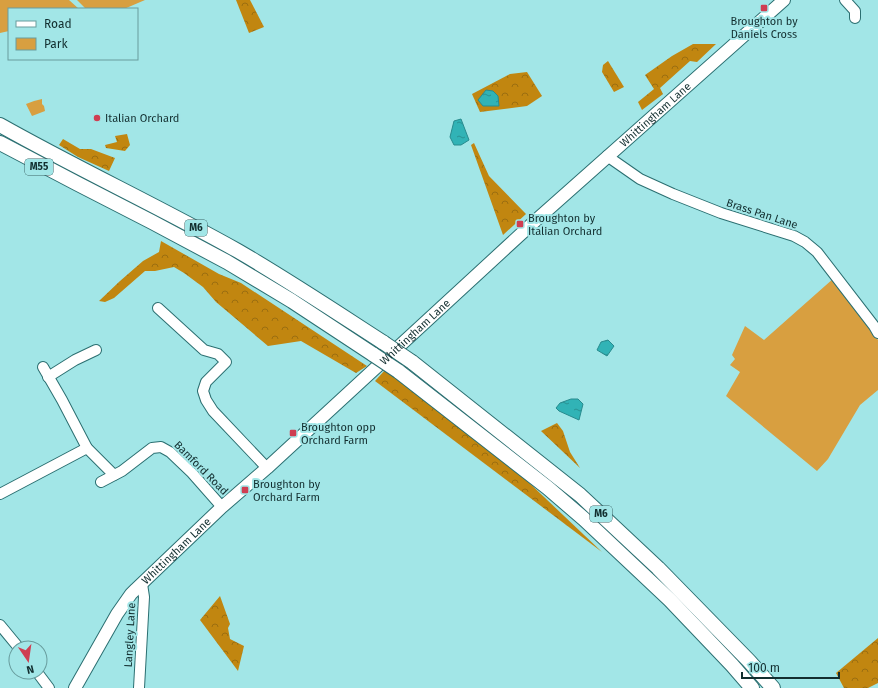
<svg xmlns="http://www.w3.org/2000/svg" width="878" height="688" font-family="'Fira Sans',sans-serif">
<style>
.green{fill:#d89f40}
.forest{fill:url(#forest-crowns)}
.water{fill:url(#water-ripples);stroke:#288b8e}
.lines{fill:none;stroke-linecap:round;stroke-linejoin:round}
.minor-casing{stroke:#2b6f71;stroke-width:12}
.major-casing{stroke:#2b6f71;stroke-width:14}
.highway-casing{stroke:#2b6f71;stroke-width:16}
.minor{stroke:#fff;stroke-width:10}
.major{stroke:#fff;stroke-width:12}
.highway{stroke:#fff;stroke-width:14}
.highway-bridge-casing{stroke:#2b6f71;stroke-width:16;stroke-linecap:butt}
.highway-bridge{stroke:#fff;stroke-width:14}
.poi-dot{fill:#cf3e52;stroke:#a2e6e7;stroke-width:1.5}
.labels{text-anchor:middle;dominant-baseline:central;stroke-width:4;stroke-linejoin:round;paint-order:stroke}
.shield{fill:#a2e6e7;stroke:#3d6566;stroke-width:1}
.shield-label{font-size:10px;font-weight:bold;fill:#122e2f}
.poi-label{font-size:11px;fill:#122e2f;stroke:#a2e6e7;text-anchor:start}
.street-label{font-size:11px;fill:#122e2f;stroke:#a2e6e7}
</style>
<defs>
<pattern id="forest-crowns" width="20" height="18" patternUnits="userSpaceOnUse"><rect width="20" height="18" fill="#c18610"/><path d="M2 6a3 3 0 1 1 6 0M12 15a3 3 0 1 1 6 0" fill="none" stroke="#9b6e10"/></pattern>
<pattern id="water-ripples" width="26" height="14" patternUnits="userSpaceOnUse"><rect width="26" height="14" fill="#31b3b6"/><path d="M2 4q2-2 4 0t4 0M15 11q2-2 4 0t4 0" fill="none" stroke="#289294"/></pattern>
</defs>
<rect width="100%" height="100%" fill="#a2e6e7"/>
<!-- green -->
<g class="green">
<path d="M 0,0 L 69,0 L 79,9 L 9,9 L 9,31 L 0,33 Z"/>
<path d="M 77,0 L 145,0 L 124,9 L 86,9 Z"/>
<path d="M 42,99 L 42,104 L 44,106 L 45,111 L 32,116 L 26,104 L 34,101 Z"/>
<path d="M 834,278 L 878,340 L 878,390 L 860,405 L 828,459 L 817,471 L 726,396 L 740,372 L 730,365 L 735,359 L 732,355 L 745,326 L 764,340 Z"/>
</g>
<!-- forest -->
<g class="forest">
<path d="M 236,0 L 250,0 L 264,27 L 249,33 Z"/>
<path d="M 693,44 L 716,44 L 697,62 L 690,61 L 660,88 L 663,94 L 642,110 L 638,102 L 654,89 L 645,75 L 672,56 Z"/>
<path d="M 608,61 L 624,87 L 614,92 L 602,72 L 603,65 Z"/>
<path d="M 527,72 L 542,96 L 527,106 L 480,112 L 472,94 L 510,74 Z"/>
<path d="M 127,134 L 130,145 L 125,151 L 106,148 L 105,145 L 117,142 L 115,136 Z"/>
<path d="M 63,139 L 80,149 L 91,149 L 115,158 L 109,171 L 78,157 L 59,145 Z"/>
<path d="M 474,143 L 489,176 L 526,214 L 503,235 L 471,145 Z"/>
<path d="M 161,241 L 219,274 L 241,283 L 367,366 L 356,373 L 301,341 L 268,346 L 216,302 L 203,287 L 184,273 L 174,267 L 155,271 L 145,271 L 114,298 L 105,302 L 99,301 L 120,281 L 143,261 L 159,252 Z"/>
<path d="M 385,370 L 504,459 L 602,552 L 375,381 Z"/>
<path d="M 557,423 L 563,431 L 570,452 L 580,468 L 541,431 Z"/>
<path d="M 220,596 L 230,624 L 228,628 L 230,639 L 244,646 L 238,671 L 200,620 Z"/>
<path d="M 878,638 L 878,683 L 868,688 L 844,688 L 836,673 Z"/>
</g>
<!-- water -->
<g class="water">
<path d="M 486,90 L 493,91 L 498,96 L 499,106 L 483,106 L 478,100 Z"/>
<path d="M 461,119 L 469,140 L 461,145 L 454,145 L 450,137 L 454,121 Z"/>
<path d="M 608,340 L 614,346 L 607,356 L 597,350 L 601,342 Z"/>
<path d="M 571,399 L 578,399 L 583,404 L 579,420 L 559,411 L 556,408 L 560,403 Z"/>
</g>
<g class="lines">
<!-- minor casing -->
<g class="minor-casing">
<g id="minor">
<path d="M 845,0 L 855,11 L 855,18"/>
<path d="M 607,156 L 640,179 L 673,194 L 721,213 L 794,236 L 805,242 L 817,252 L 874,326 L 878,333"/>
<path d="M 158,308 L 204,350 L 218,354 L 226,362 L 206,382 L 203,391 L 206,400 L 213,411 L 267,468"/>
<path d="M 43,367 L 62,400 L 87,448 L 114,475"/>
<path d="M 48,377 L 75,360 L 96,350"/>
<path d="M 101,482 L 122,471 L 152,448 L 161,447 L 170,452 L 192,473 L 222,507"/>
<path d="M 0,494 L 87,448"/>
<path d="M 0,625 L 19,648"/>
<path d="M 37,672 L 49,688"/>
<path d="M 139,688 L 144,597 L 142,584"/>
</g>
</g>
<!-- major casing -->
<g class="major-casing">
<g id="major">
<path id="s1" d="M 75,688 L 117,614 L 131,594 L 136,589 L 222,507 L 267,468 L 534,222 L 784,0"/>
</g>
</g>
<!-- highway casing -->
<g class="highway-casing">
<g id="highway">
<path d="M 0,125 C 78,169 160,207 238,251 C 288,280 336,312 384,343"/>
<path d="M 0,143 L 78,184 L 152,222 L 227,262 L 292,301 L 374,355"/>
<path d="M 412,362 L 580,495 L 658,568 L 749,661 L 773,688"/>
<path d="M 398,371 L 548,488 L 584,519 L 670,600 L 732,665 L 752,688"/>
</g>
</g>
<!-- minor -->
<use href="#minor" class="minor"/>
<!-- major -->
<use href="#major" class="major"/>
<!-- highway -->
<use href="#highway" class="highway"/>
<!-- highway-bridge casing -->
<g class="highway-bridge-casing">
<g id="highway-bridge">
<path d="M 384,343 L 412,362"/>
<path d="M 374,355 L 398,371"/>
</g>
</g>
<!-- highway-bridge -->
<use href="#highway-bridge" class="highway-bridge"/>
</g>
<!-- markers -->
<g class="poi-dot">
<rect x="760" y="4" width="8" height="8" rx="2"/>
<circle cx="97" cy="118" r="4"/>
<rect x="516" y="220" width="8" height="8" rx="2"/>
<rect x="289" y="429" width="8" height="8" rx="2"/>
<rect x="241" y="486" width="8" height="8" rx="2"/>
</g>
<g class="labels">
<!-- shield labels -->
<g class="shield">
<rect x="25" y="159" width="28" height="16" rx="3"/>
<rect x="185" y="220" width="22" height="16" rx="3"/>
<rect x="590" y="506" width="22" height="16" rx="3"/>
</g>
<g class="shield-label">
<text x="39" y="167">M55</text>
<text x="196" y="228">M6</text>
<text x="601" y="514">M6</text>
</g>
<!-- poi labels -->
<g class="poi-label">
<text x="764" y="21" text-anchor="middle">Broughton by<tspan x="764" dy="13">Daniels Cross</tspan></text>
<text x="105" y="118">Italian Orchard</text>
<text x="528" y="218">Broughton by<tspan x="528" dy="13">Italian Orchard</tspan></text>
<text x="301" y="427">Broughton opp<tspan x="301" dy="13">Orchard Farm</tspan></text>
<text x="253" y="484">Broughton by<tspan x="253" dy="13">Orchard Farm</tspan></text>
</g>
<!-- street labels -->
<g class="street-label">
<text stroke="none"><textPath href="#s1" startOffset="820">Whittingham Lane</textPath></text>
<text transform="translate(762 214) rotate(18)">Brass Pan Lane</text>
<text stroke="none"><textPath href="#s1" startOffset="496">Whittingham Lane</textPath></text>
<text transform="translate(201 468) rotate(45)">Bamford Road</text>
<text stroke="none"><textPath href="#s1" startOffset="172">Whittingham Lane</textPath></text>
<text transform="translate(130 635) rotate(-87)">Langley Lane</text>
</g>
</g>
<!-- legend -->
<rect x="8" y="8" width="130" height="52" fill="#a2e6e7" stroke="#689c9d"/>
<rect x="16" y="21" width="20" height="6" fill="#ffffff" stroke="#689c9d"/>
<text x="44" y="28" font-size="12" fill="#122e2f">Road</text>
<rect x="16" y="38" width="20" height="12" fill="#d89f40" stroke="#689c9d"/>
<text x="44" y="48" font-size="12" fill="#122e2f">Park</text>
<!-- north arrow -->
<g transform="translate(28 660) rotate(167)"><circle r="19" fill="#a2e6e7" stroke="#689c9d"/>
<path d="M0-3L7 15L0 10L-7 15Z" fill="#cf3e52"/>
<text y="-6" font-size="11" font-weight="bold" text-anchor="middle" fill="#122e2f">N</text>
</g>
<!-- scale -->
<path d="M742 672v6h97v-6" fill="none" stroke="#122e2f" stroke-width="2"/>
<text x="748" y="672" font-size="12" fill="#122e2f" stroke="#a2e6e7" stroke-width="3" paint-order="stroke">100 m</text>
</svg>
